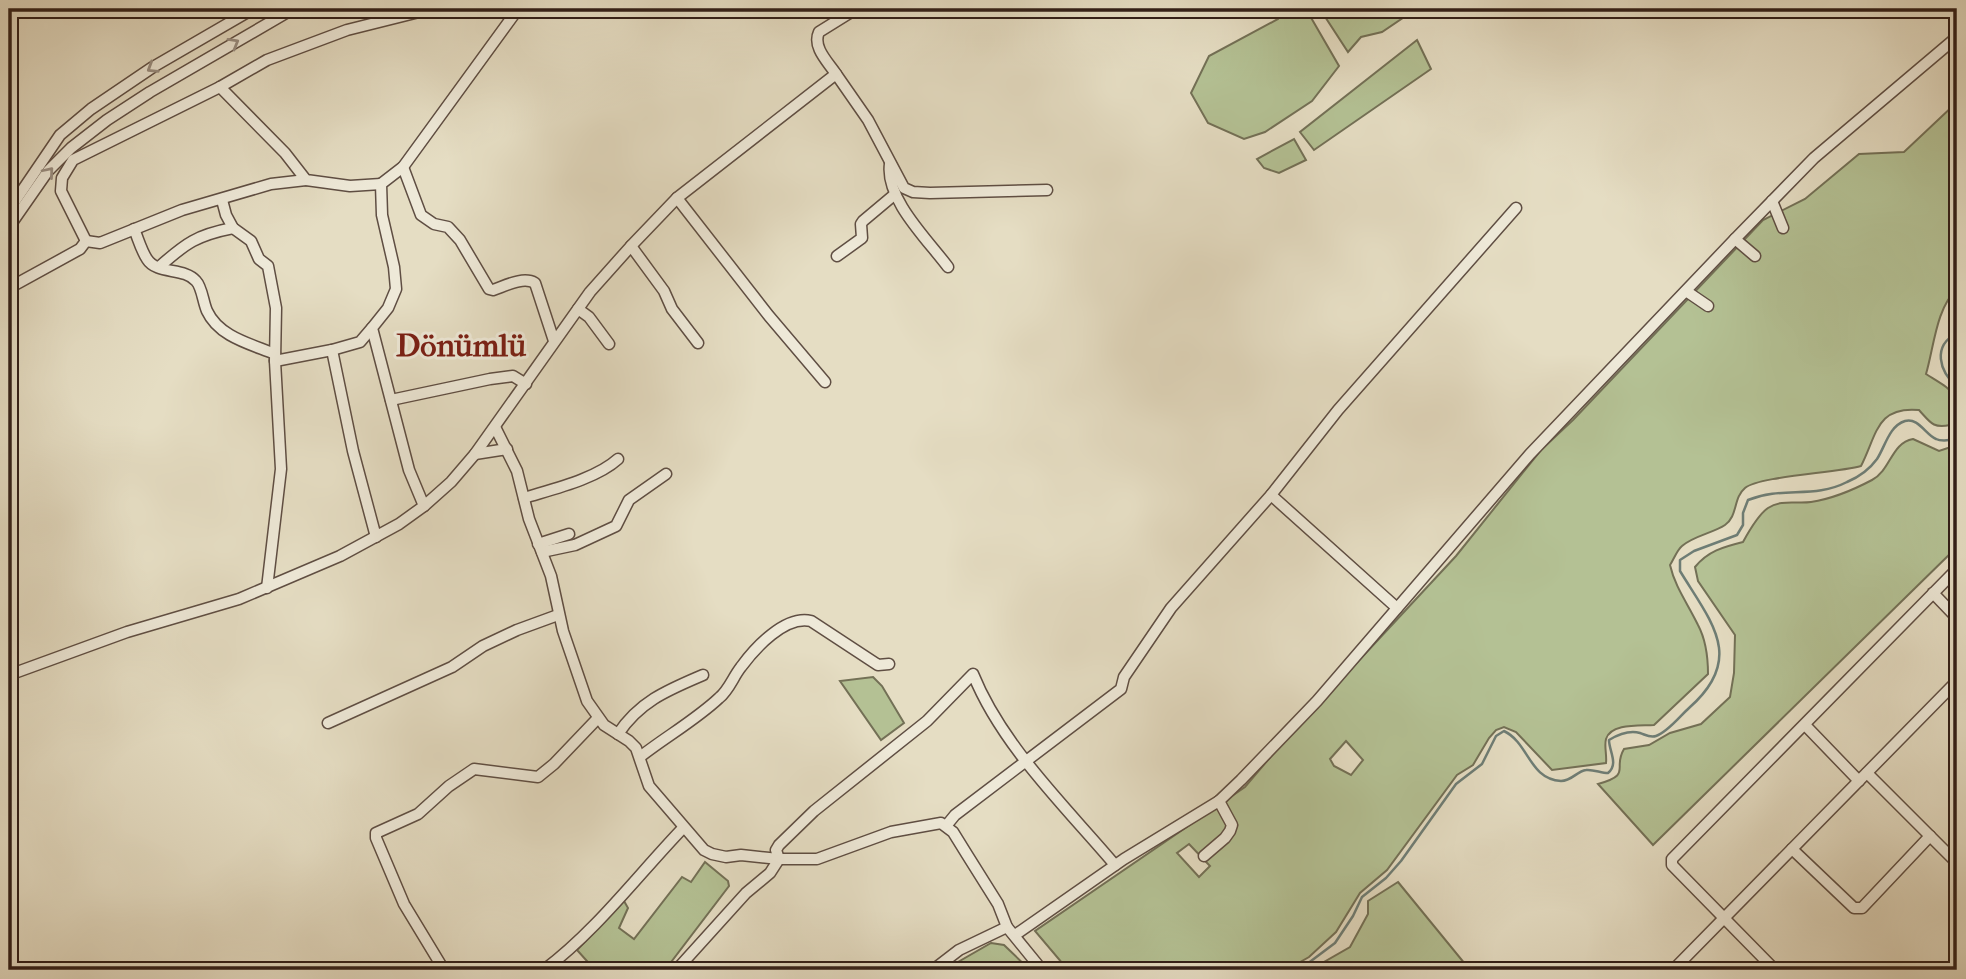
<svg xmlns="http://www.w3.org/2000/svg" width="1966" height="979" font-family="'IM FELL French Canon',serif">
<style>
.green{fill:#b4c194;stroke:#737056;stroke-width:2;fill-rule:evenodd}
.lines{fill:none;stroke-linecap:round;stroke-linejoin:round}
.stream{stroke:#6e7d75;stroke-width:2.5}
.minor-casing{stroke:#5f4e43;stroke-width:13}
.minor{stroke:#eee9d8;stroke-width:10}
.oneway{stroke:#998e82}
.labels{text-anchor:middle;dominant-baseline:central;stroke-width:6;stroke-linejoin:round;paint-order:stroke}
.district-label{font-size:32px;font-weight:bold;fill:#7a1f14;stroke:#eee9d8}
</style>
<rect width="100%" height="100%" fill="#e5ddc3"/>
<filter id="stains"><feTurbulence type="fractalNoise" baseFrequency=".00286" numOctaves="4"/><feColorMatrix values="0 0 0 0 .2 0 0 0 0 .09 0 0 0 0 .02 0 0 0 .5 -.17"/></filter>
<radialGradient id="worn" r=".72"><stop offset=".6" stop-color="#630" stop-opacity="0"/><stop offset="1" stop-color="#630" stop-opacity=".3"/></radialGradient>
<!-- green -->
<g class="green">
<path d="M 1285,9 L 1306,9 L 1339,66 L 1312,101 L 1265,132 L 1244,139 L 1208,123 L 1191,93 L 1209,56 L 1278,19 Z"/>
<path d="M 1320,9 L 1416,9 L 1382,32 L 1361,37 L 1348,52 Z"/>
<path d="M 1417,40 L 1431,69 L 1314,150 L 1300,132 Z"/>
<path d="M 1957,102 L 1957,289 C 1936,308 1934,347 1926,374 C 1951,390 1965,394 1950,425 C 1933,429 1930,422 1919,410 C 1876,406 1877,435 1861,466 C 1837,473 1759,476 1745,488 C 1733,498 1738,516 1725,525 C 1713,533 1693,536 1682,546 C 1677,550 1674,559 1670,565 C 1675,587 1688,604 1698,625 C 1706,640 1708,657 1708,674 L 1654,725 C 1640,726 1611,723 1606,739 C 1604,746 1607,755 1606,763 L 1552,770 L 1516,732 L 1504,727 L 1496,730 L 1489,738 L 1473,765 L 1457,775 L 1387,870 L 1360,893 L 1336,932 L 1309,957 L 1286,970 L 1068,970 L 1035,931 L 1245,787 L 1284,741 L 1456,556 L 1541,450 L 1573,420 L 1763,220 L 1805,199 L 1859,154 L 1904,152 ZM 1346,741 L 1363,760 L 1351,775 L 1334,766 L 1330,759 ZM 1189,844 L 1210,866 L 1199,877 L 1177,853 Z"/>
<path d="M 1294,139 L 1306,160 L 1279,173 L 1264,168 L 1257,159 Z"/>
<path d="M 1913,439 L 1939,451 L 1957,445 L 1957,547 L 1653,845 L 1598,784 C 1633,774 1612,769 1624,749 L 1649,745 L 1670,733 L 1701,724 L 1730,697 L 1734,673 L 1735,635 L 1698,581 L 1695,567 C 1708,551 1723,547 1743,542 C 1749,531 1758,515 1768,508 C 1781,499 1797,504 1811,502 C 1831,499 1855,489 1872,480 C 1891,470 1891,443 1913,439 Z"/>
<path d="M 873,677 L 882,686 L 904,723 L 881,740 L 840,681 Z"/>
<path d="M 705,862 L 728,881 L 729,886 L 665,970 L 595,970 L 577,950 L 624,901 L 628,908 L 619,928 L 634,939 L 682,877 L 691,882 Z"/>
<path d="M 1398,882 L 1470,970 L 1310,970 L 1350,947 L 1368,914 L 1368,901 Z"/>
<path d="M 991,943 L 1004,945 L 1030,970 L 949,970 L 958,962 Z"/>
</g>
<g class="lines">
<!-- stream -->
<g class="stream">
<path d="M 1957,333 C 1932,346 1939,371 1957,387"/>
<path d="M 1299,970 L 1335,943 L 1353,916 L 1362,897 L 1386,878 L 1401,861 L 1456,784 L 1482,764 L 1496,736 L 1504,731 C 1529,743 1529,779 1561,781 C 1572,781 1577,771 1586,770 C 1593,769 1601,773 1608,773 C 1619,764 1609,751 1609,740 C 1619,734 1629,730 1640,733 C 1646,735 1650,738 1656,736 C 1668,732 1680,716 1689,708 C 1746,658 1711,622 1680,571 L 1680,560 L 1694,551 L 1737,535 L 1743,525 L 1743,513 L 1748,500 C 1783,486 1814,499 1847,482 C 1859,477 1869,470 1877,459 C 1885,447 1889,426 1905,421 C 1918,417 1926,435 1936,439 C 1942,442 1951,440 1957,439"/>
</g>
<!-- minor casing -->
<g class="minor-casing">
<g id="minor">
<path d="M 836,74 L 868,120 L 904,188 L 913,192 L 930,193 L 1047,190"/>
<path d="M 220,87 L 285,153 L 306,180 L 350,186 L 381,184"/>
<path d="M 890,164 C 885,199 928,240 948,267"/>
<path d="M 403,167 L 421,215 L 434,224 L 448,227 L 460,240 L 489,289 L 493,290 C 505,286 523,276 535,283 L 554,341"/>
<path d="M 677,198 L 769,316 L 825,382"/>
<path d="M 222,200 L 226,215 L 233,228 L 251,241 L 259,259 L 268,266 L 276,308 L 275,361 L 281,469 L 267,588"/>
<path d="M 1772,201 L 1783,228"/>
<path d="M 9,210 L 60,135 L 91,109 L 153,67 L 253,9"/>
<path d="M 9,227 L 48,171 L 71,148 L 107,120 L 150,92 L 293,9"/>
<path d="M 134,229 C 138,238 141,250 147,259 C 157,275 184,267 196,281 C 202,287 203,302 207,311 C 219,337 251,344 275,354"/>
<path d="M 1735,239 L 1755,256"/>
<path d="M 86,241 L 100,243 L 182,210 L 271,184 L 306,180"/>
<path d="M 631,246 L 664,291 L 672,309 L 698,343"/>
<path d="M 837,256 L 862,238 L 861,224 L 863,221 L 894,195"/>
<path d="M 159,267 C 186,243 197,235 233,228"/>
<path d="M 9,288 L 80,249 L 86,241 L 61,191 L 62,178 L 73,160 L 220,87 L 267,60 L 347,30 L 431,9"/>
<path d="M 1686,291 L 1708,306"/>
<path d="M 578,309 L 589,317 L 609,344"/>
<path d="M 332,350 L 353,451 L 376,537"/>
<path d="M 275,361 L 332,350 L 360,342 L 372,328"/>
<path d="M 391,400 L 490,379 L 513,376 L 526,384"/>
<path d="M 495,427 L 517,471 L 529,519 L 551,576 L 563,631 L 587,701 L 604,725 L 629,741 L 636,748 L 649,786 L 704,850 L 712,854 L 726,857 L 741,855 L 779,859 L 817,859 L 891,832 L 941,823 L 953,832 L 966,853 L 998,904 L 1007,927 L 1042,970"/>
<path d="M 475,454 L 507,449"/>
<path d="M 1271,495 L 1397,608"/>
<path d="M 524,498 C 553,489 596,479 618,459"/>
<path d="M 424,506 L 409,470 L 372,328 L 388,308 L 396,289 L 394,267 L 382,215 L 381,184 L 403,167 L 518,9"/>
<path d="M 538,544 L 569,534"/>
<path d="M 542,552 L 575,545 L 616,526 L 629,500 L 666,474"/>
<path d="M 1933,593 L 1957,618"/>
<path d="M 9,675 L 127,632 L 239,599 L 340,556 L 399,524 L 424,506 L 451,482 L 475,454 L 590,292 L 631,246 L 677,198 L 836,74 C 828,62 812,47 819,32 L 856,9"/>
<path d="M 328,723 L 452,667 L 483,646 L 517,630 L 558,615"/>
<path d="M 1805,725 L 1859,781"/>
<path d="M 618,734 C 640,701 668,690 703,675"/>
<path d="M 640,757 C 664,738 697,719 719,698 C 729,690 733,677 741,667 C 755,648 785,615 811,621 L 878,665 L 889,664"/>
<path d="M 1867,773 L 1957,863"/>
<path d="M 946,826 L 955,815 L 1121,689 L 1124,677 L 1171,608 L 1271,495 L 1338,410 L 1516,208"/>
<path d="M 1792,849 L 1854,908 L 1862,908 L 1930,836"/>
<path d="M 1204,856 L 1225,838 L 1230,831 L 1232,825 L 1219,801"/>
<path d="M 1015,935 L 1124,859 L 1219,801 L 1241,780 L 1317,701 L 1530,454 L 1735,239 L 1814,158 L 1957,37"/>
<path d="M 680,966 L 746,893 L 770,873 L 779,859 L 776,850 L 779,845 L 814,811 L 927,721 L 973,674 C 1002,746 1066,807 1115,865"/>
<path d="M 444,970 L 404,904 L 376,838 L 376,833 L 418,814 L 449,786 L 474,769 L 538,777 L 554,764 L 597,719"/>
<path d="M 544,970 C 597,930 637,876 683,828"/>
<path d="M 933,970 L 959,950 L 1007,927"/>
<path d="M 1673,970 L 1957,681"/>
<path d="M 1775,970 L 1672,865 L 1672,859 L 1957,569"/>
</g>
</g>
<!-- minor -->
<use href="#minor" class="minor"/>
</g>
<!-- one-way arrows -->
<defs><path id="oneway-chevron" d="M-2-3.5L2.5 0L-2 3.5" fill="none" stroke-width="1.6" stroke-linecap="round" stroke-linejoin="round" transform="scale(1.75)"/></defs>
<g class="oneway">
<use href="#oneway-chevron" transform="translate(234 43) rotate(-30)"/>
<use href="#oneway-chevron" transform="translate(152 68) rotate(148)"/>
<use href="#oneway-chevron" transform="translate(49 172) rotate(-50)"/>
</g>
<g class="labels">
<!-- district labels -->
<g class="district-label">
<text x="461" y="345">Dönümlü</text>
</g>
</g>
<!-- margin -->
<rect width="1966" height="979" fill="none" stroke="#e5ddc3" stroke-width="35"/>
<rect x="10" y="10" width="1945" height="958" fill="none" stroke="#321f18" stroke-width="3.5"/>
<rect x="18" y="18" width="1931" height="944" fill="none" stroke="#321f18" stroke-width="2"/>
<rect width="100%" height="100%" filter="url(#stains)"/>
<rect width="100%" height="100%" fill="url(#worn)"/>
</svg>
